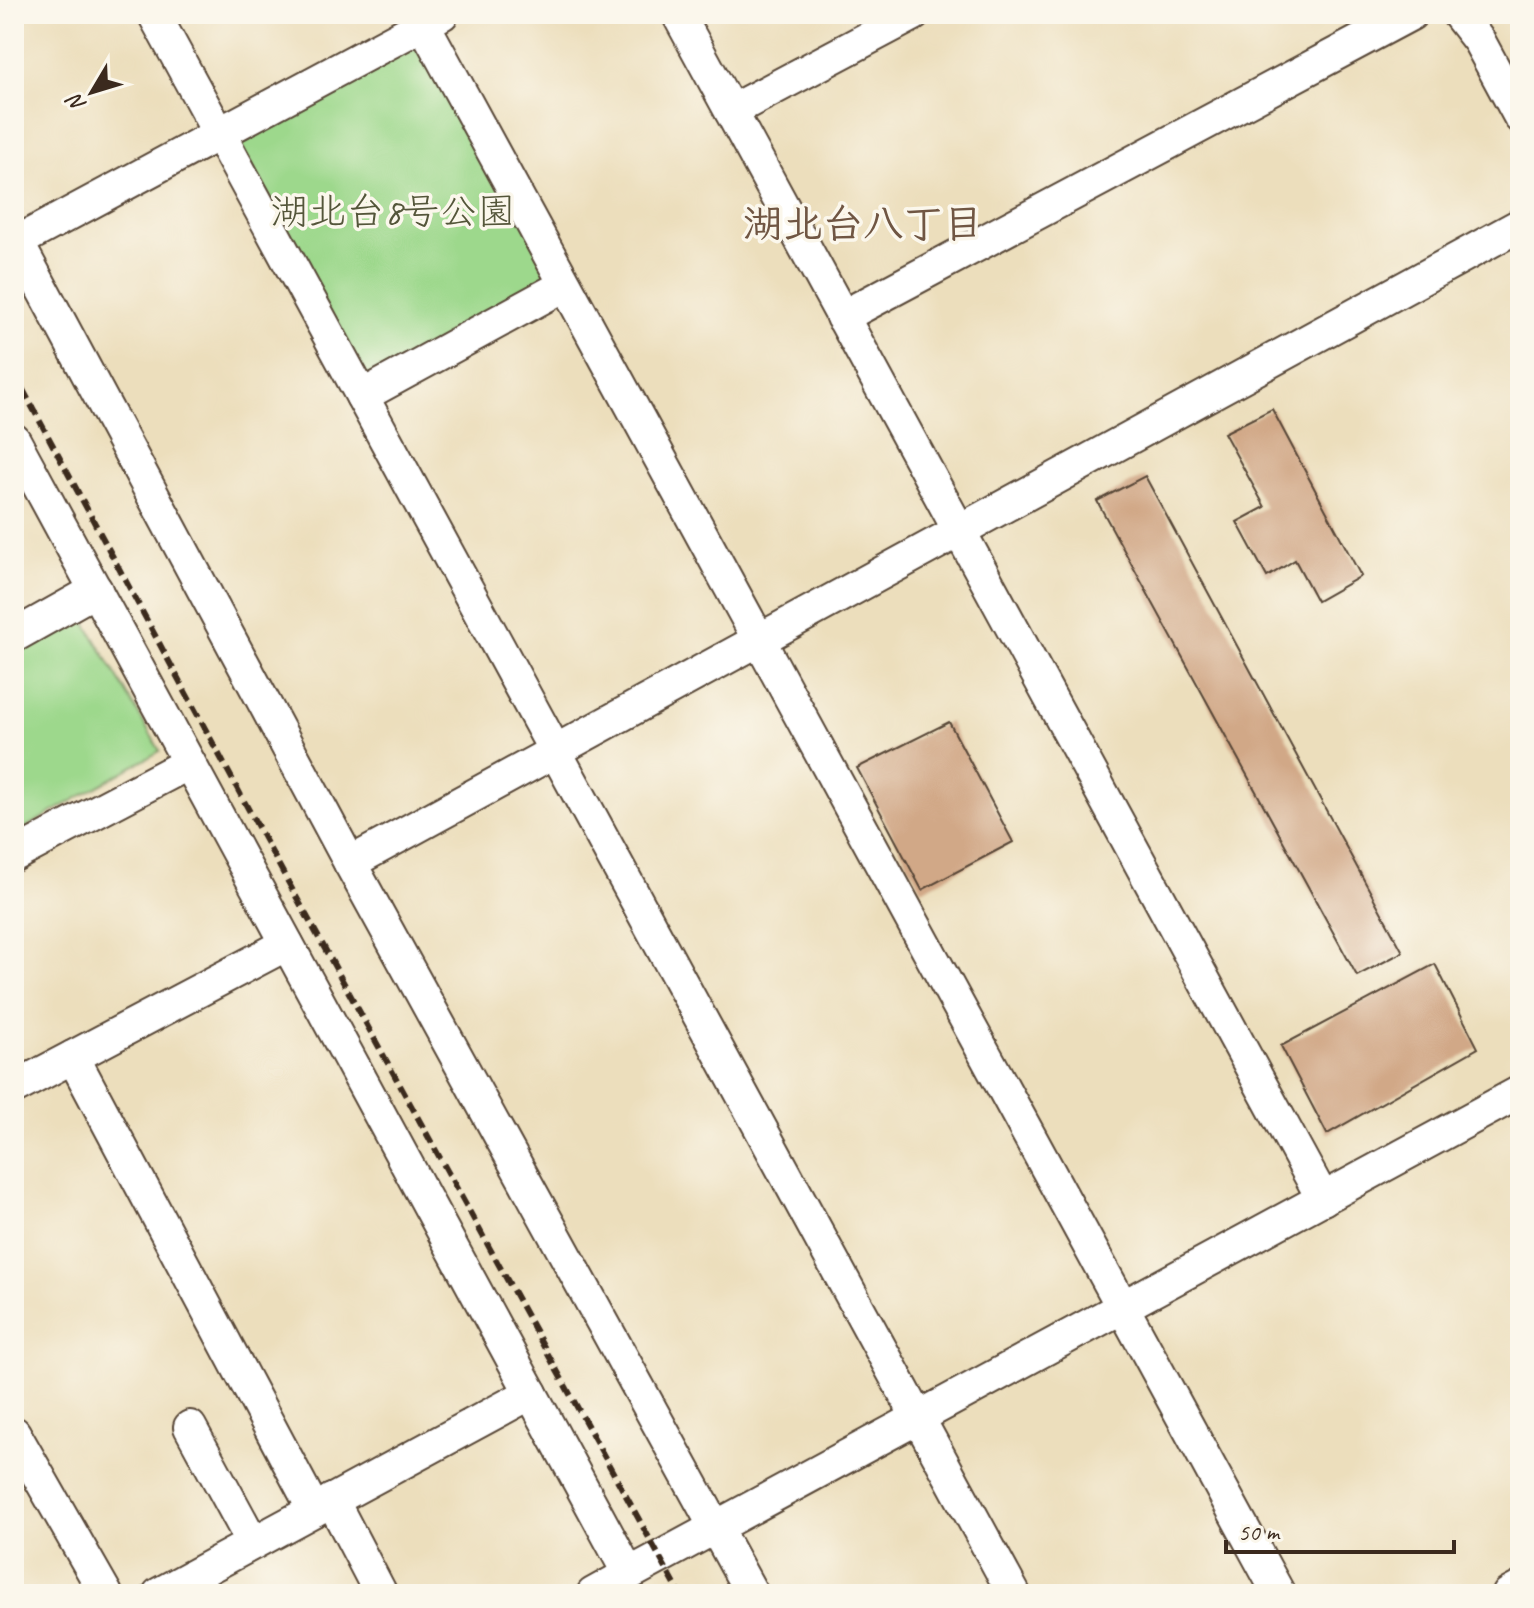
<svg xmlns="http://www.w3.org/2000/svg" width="1534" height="1608" font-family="Caveat,'Klee One',sans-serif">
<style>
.green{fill:#9dd88c;stroke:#6c8155;stroke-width:2}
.building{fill:#d1a887}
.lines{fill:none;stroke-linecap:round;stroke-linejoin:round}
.street-casing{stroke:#564536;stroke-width:36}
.street{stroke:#fff;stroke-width:32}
.rail{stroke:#3b2a1e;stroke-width:6;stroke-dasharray:12 6;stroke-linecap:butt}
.labels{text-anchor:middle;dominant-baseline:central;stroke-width:7;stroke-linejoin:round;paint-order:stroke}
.park-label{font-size:38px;fill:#54563a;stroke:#fbf7ec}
.neighbourhood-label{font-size:40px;font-weight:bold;fill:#705643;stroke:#fbf7ec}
</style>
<rect width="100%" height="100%" fill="#fbf7ec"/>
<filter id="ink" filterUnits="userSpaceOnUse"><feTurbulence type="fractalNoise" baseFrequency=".0125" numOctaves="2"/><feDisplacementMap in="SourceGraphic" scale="16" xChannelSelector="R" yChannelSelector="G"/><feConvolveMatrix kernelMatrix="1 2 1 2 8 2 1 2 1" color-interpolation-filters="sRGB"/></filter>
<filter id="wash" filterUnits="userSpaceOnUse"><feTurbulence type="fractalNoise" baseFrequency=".006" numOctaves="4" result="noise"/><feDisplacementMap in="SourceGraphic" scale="32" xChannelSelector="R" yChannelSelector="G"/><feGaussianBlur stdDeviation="1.8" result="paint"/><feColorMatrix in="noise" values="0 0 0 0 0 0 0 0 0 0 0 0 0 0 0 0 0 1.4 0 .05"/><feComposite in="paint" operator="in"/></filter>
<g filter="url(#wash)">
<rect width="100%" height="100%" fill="#ecdebc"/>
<!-- green -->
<g class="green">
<path d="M 423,24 L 565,285 L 362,396 L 219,133 Z"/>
<path d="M 79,611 L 160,751 L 14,834 L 14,648 Z"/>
</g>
<g id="blocks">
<!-- building -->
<g class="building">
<path d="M 1272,409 L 1361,576 L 1317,601 L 1295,560 L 1267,577 L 1237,522 L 1265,507 L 1224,433 Z"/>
<path d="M 1145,476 L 1403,952 L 1357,976 L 1097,501 Z"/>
<path d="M 949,722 L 1013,842 L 922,890 L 857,768 Z"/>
<path d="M 1435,964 L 1478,1048 L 1327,1134 L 1281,1046 Z"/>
</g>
</g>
</g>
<g filter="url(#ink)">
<use href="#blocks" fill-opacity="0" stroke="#564536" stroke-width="2"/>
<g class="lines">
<!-- street casing -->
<g class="street-casing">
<g id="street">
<path d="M 154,14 L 1014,1594"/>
<path d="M 418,14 L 1279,1594"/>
<path d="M 678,14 L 1323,1199"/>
<path d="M 1458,14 L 1479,41 L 1520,117"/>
<path d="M 731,111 L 914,14"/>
<path d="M 14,237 L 17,242 L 442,14"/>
<path d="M 17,242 L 350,863 L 752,1594"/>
<path d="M 842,317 L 1411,14"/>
<path d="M 362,396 L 565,285"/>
<path d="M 14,440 L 629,1574 L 593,1594"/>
<path d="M 14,636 L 96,590"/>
<path d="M 14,855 L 189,763"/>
<path d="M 350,863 L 1520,225"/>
<path d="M 73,1057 L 314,1510"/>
<path d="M 14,1088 L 287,944"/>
<path d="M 190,1427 L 253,1543"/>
<path d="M 14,1433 L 106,1594"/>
<path d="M 332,1500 L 381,1594"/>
<path d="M 629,1574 L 1520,1092"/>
<path d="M 159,1594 L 531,1393"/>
<path d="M 1509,1594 L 1520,1588"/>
</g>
</g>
<!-- street -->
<use href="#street" class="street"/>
<!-- rail -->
<path class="rail" d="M 14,373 L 265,840 L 680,1594"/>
</g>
</g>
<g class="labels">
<!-- park labels -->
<g class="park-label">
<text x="393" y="211">湖北台8号公園</text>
</g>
<!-- neighbourhood labels -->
<g class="neighbourhood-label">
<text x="863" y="224">湖北台八丁目</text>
</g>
</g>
<!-- margin -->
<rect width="1534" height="1608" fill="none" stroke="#fbf7ec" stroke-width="48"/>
<!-- north arrow -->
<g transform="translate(92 92) rotate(232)" stroke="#fbf7ec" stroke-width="6" paint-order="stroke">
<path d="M0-6L14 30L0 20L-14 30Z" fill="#3b2a1e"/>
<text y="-12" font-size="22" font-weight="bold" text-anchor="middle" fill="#3b2a1e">N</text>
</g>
<!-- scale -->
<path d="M1226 1540v12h228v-12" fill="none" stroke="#3b2a1e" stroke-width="4"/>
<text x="1238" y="1540" font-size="24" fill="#3b2a1e" stroke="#fbf7ec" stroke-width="6" paint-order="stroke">50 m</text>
</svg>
